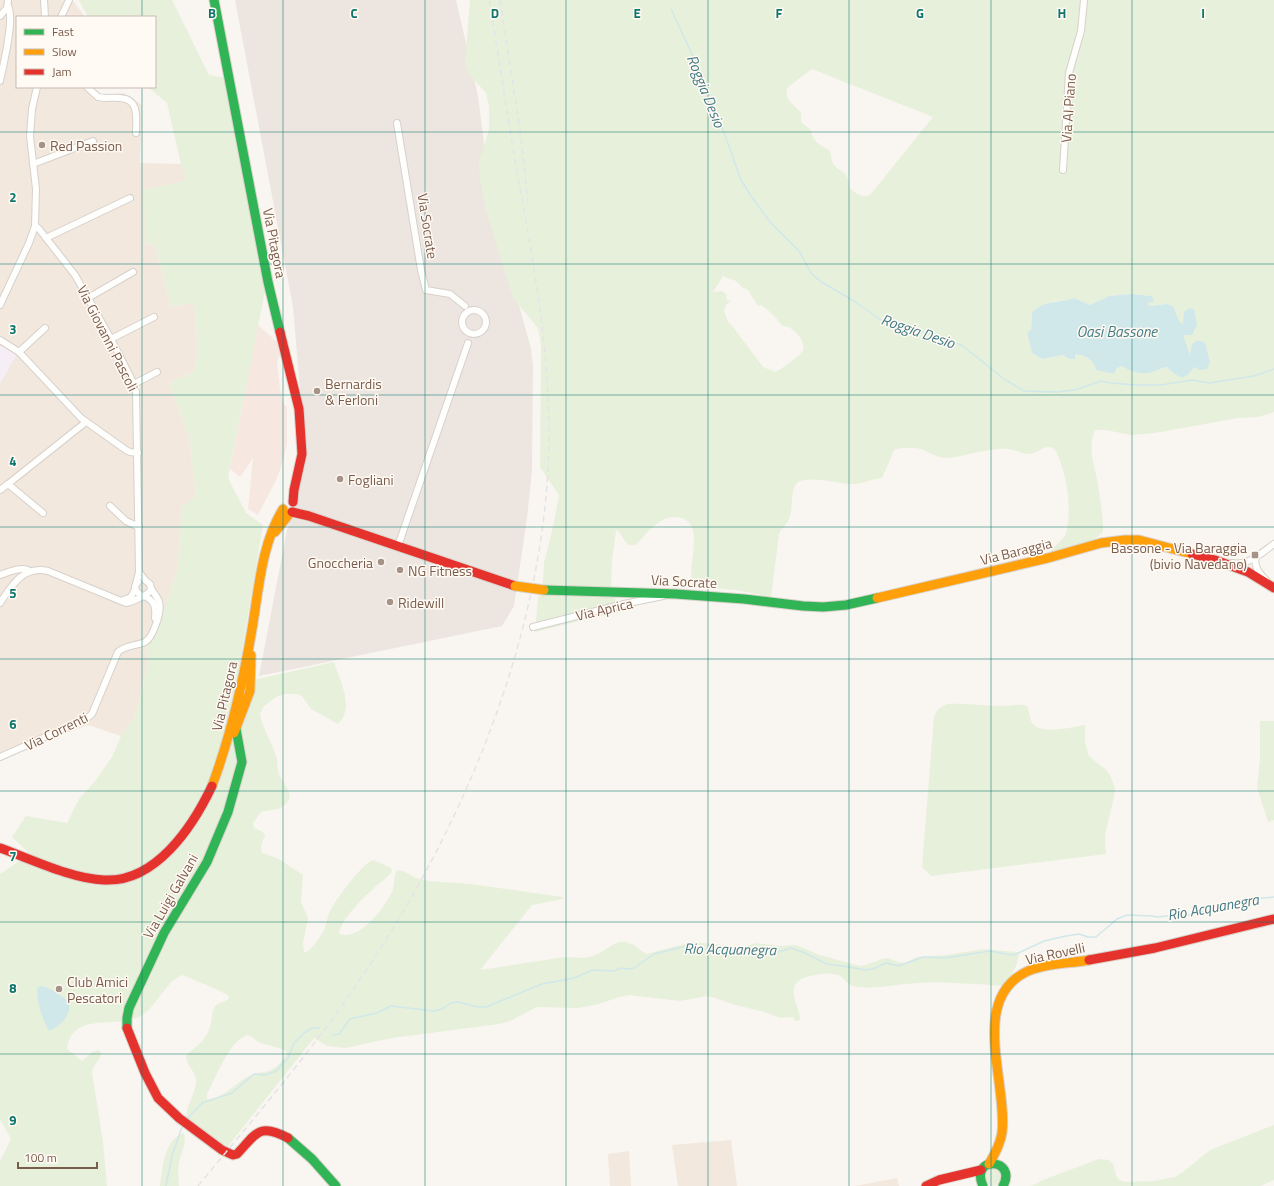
<svg xmlns="http://www.w3.org/2000/svg" width="1274" height="1186" font-family="'Titillium Web',sans-serif">
<style>
.residential{fill:#f2e8de}
.commercial{fill:#f6e8e1}
.industrial{fill:#ede5e0}
.education{fill:#f6eef6}
.green{fill:#e7f0db;fill-rule:evenodd}
.water{fill:#d0e8ea}
.lines{fill:none;stroke-linecap:round;stroke-linejoin:round}
.stream{stroke:#d0e8ea;stroke-width:1.5}
.street-casing{stroke:#d7d1cb;stroke-width:8}
.fast-casing{stroke:#d9d2cb;stroke-width:11}
.slow-casing{stroke:#d9d2cb;stroke-width:11}
.jam-casing{stroke:#d9d2cb;stroke-width:11}
.street{stroke:#fefefd;stroke-width:6}
.fast{stroke:#30b455;stroke-width:9}
.slow{stroke:#ff9f0a;stroke-width:9}
.jam{stroke:#e5322d;stroke-width:9}
.rail{stroke:#e6e3e7;stroke-width:1.5;stroke-dasharray:6 4;stroke-linecap:butt}
.slow-bridge-casing{stroke:#d9d2cb;stroke-width:11;stroke-linecap:butt}
.slow-bridge{stroke:#ff9f0a;stroke-width:9}
.grid{fill:none;stroke:#0f766e;stroke-width:1;stroke-opacity:0.55}
.poi-dot{fill:#a69286;stroke:#fffaf3;stroke-width:1.5}
.labels{text-anchor:middle;dominant-baseline:central;stroke-width:3;stroke-linejoin:round;paint-order:stroke}
.street-label{font-size:14px;fill:#7a5c4d;stroke:#fffaf3}
.poi-label{font-size:14px;fill:#7a5c4d;stroke:#fffaf3;text-anchor:start}
.water-label{font-size:15px;font-style:italic;fill:#437c86;stroke:#fffaf3}
.grid-label{font-size:13px;text-anchor:middle;font-weight:bold;fill:#0f766e;stroke:#fffaf3;stroke-width:3;stroke-linejoin:round;paint-order:stroke}
</style>
<rect width="100%" height="100%" fill="#f9f5f0"/>
<!-- residential -->
<g class="residential">
<path d="M 0,0 L 60,0 L 74,2 L 85,17 L 17,17 L 17,87 L 92,87 L 100,95 L 124,93 L 142,105 L 140,163 L 181,164 L 187,181 L 145,244 L 155,245 L 171,307 L 194,303 L 198,350 L 194,372 L 169,383 L 189,436 L 196,496 L 182,507 L 177,571 L 155,638 L 146,647 L 148,662 L 135,717 L 121,736 L 88,725 L 35,745 L 0,761 Z"/>
<path d="M 731,1140 L 737,1186 L 678,1186 L 672,1145 Z"/>
<path d="M 629,1151 L 631,1186 L 610,1186 L 608,1154 Z"/>
<path d="M 897,1178 L 899,1186 L 855,1186 Z"/>
</g>
<!-- commercial -->
<path class="commercial" d="M 258,325 L 277,342 L 280,356 L 277,360 L 280,389 L 283,403 L 287,407 L 287,444 L 282,464 L 277,478 L 258,515 L 248,509 L 253,458 L 240,477 L 230,469 Z"/>
<!-- industrial -->
<path class="industrial" d="M 235,0 L 456,0 L 478,96 L 490,191 L 513,283 L 531,349 L 533,366 L 532,470 L 527,518 L 514,606 L 502,626 L 259,676 L 287,530 L 306,461 L 293,307 Z"/>
<!-- education -->
<path class="education" d="M 0,346 L 17,354 L 0,384 Z"/>
<!-- green -->
<g class="green">
<path d="M 79,0 L 172,0 L 209,75 L 225,78 L 265,291 L 228,478 L 246,513 L 263,525 L 237,681 L 258,679 L 334,662 C 340,681 355,708 338,724 L 311,709 L 302,696 L 297,694 L 285,694 L 276,697 L 264,706 L 260,713 C 261,726 272,742 276,756 C 278,761 277,768 279,774 C 281,782 294,792 288,801 C 281,812 271,809 261,812 L 253,823 L 254,828 L 263,832 L 265,835 L 261,846 L 262,853 L 277,858 L 303,875 L 301,902 L 308,918 L 303,943 L 304,952 L 307,952 C 313,947 320,938 324,930 C 327,923 327,916 331,909 C 338,897 361,865 373,860 L 391,868 L 392,872 C 386,879 379,883 373,889 C 361,900 342,918 339,934 C 360,941 384,908 392,892 C 395,885 393,877 397,870 L 403,871 L 416,878 L 429,881 L 470,884 L 563,897 L 563,899 L 532,905 L 480,970 L 565,957 L 582,958 L 590,957 L 598,954 L 614,944 L 620,942 L 626,942 L 634,945 L 646,954 L 693,942 L 742,947 L 756,943 L 781,946 L 796,945 L 820,955 L 860,966 L 866,965 L 882,959 L 888,958 L 898,962 L 904,963 L 917,957 L 947,955 L 983,949 L 1017,952 L 1019,955 L 1016,966 L 1006,985 C 997,987 986,984 976,984 C 957,983 937,981 918,983 C 898,984 878,989 858,987 C 846,986 846,978 838,975 C 829,971 804,975 797,982 C 789,992 798,1006 800,1017 L 800,1020 L 795,1021 L 793,1017 L 781,1018 L 761,1011 L 735,1005 L 715,998 L 707,996 L 680,1001 L 629,995 L 619,997 L 599,1004 L 578,1008 L 537,1007 L 510,1021 L 499,1024 L 392,1038 L 345,1048 L 327,1046 L 314,1038 L 225,1150 L 186,1119 C 186,1105 195,1095 196,1082 C 197,1072 186,1066 186,1056 C 194,1048 205,1041 209,1030 C 212,1023 211,1015 214,1008 C 217,1002 225,1003 229,998 L 228,995 L 209,986 L 182,975 C 166,982 158,1003 144,1014 C 118,1032 74,1008 67,1049 L 82,1061 L 92,1052 L 99,1050 L 101,1053 C 100,1061 93,1064 92,1072 L 103,1142 L 107,1186 L 0,1186 L 0,1161 L 10,1141 L 10,1137 L 0,1119 L 0,874 L 30,854 L 12,837 L 26,816 L 67,823 L 79,799 L 96,780 L 112,757 L 121,736 L 135,717 L 148,662 L 146,647 L 155,638 L 177,571 L 182,506 L 196,496 L 189,436 L 169,383 L 194,372 L 198,350 L 194,303 L 171,307 L 155,245 L 145,244 L 144,190 L 187,180 L 181,164 L 167,103 L 148,87 L 155,87 L 155,17 L 88,17 ZM 248,1035 L 252,1037 L 258,1042 L 285,1050 L 287,1052 C 284,1059 278,1067 271,1070 C 265,1073 259,1072 253,1074 C 236,1081 226,1098 207,1099 L 207,1094 C 216,1078 229,1040 248,1035 Z"/>
<path d="M 470,0 L 1274,0 L 1274,412 L 1258,417 L 1238,418 L 1155,433 L 1131,435 L 1106,430 L 1095,430 C 1088,448 1093,461 1097,479 C 1100,497 1103,514 1103,532 L 1090,543 L 1049,559 C 1050,543 1065,544 1067,529 C 1071,506 1068,483 1060,461 C 1058,456 1057,451 1053,448 C 1046,444 1037,453 1030,454 C 1023,454 1016,450 1009,449 C 995,447 970,454 955,457 C 940,460 937,456 924,450 C 916,447 902,447 894,450 L 882,478 C 870,479 861,485 849,484 C 838,483 806,475 797,483 C 790,490 793,507 790,516 C 788,524 782,527 779,534 L 771,597 L 736,590 L 700,587 L 693,583 C 686,566 706,524 681,518 C 672,515 663,519 655,525 C 647,530 643,539 636,545 L 628,545 L 618,531 L 616,531 L 612,560 L 611,588 L 621,613 L 600,616 L 535,632 L 538,599 L 543,581 L 544,563 L 553,527 L 559,495 L 540,467 L 541,345 L 538,328 L 513,298 L 486,211 L 480,181 L 479,161 L 489,130 L 489,107 L 486,93 L 469,74 L 465,63 ZM 812,69 L 933,117 L 870,195 C 862,198 856,193 849,188 C 850,168 836,173 832,161 C 831,158 831,154 830,151 C 821,145 812,142 811,130 L 801,122 L 801,113 C 795,104 782,100 788,87 ZM 723,276 L 736,281 L 742,287 L 748,290 L 758,306 L 761,305 C 766,308 780,320 781,325 L 787,327 L 789,327 C 794,331 799,334 802,341 C 803,343 804,348 803,350 C 800,356 782,369 775,372 L 763,367 L 733,327 L 728,322 L 724,311 L 726,305 L 731,301 L 727,300 L 726,297 L 727,295 L 722,291 L 713,292 ZM 1130,294 L 1152,296 L 1148,303 L 1149,306 L 1167,304 L 1173,306 L 1179,321 L 1192,335 L 1183,335 L 1194,367 L 1189,374 L 1173,373 L 1167,367 C 1160,368 1155,372 1148,373 C 1141,374 1127,370 1122,366 L 1117,368 L 1114,374 L 1096,370 C 1094,359 1086,356 1075,354 L 1075,359 L 1069,359 L 1063,355 L 1043,359 L 1027,332 L 1031,330 L 1032,313 L 1055,301 L 1063,302 L 1074,298 L 1090,305 L 1109,296 Z"/>
<path d="M 947,704 C 964,703 981,706 998,706 C 1009,707 1017,703 1027,706 C 1030,712 1029,719 1033,724 C 1042,735 1073,727 1085,725 L 1085,742 L 1089,756 L 1106,770 L 1110,775 L 1115,788 L 1114,797 L 1105,835 L 1106,854 L 931,876 L 922,867 L 934,717 C 937,710 940,707 947,704 Z"/>
<path d="M 1260,721 L 1274,721 L 1274,820 L 1268,822 L 1257,787 L 1260,759 Z"/>
<path d="M 1274,1125 L 1274,1180 L 1260,1186 L 1031,1186 L 1043,1180 L 1099,1159 L 1109,1160 L 1113,1164 L 1116,1175 L 1119,1180 L 1125,1182 L 1154,1181 L 1175,1177 L 1183,1172 L 1210,1150 Z"/>
<path d="M 184,1133 C 187,1142 181,1153 179,1162 C 178,1170 178,1178 179,1186 L 160,1186 C 163,1168 163,1140 184,1133 Z"/>
<circle cx="993" cy="1177" r="9"/>
</g>
<!-- water -->
<g class="water">
<path d="M 1130,294 L 1152,296 L 1154,301 L 1148,303 L 1149,306 L 1167,304 L 1173,306 L 1179,321 L 1183,325 L 1184,312 L 1190,308 L 1194,309 L 1197,325 L 1192,335 L 1183,335 L 1190,355 L 1192,344 C 1197,340 1200,340 1205,343 L 1210,362 L 1207,369 L 1200,370 L 1194,367 L 1189,374 L 1182,378 L 1173,373 L 1167,367 C 1160,368 1155,372 1148,373 C 1139,374 1129,371 1122,366 L 1117,368 L 1114,374 L 1096,370 C 1094,359 1086,356 1075,354 L 1075,359 L 1069,359 L 1063,355 L 1043,359 L 1032,353 L 1027,332 L 1031,330 L 1032,313 C 1045,299 1058,304 1074,298 L 1090,305 L 1109,296 Z"/>
<path d="M 40,986 C 51,987 60,995 69,1002 C 72,1014 60,1027 49,1031 C 42,1018 37,1004 37,989 Z"/>
</g>
<g class="lines">
<!-- stream -->
<g class="stream">
<path d="M 671,9 L 705,82 L 730,149 L 740,178 L 751,196 L 771,223 L 799,251 L 811,273 L 820,281 L 854,301 L 881,320 L 937,336 L 963,346 L 1004,379 L 1024,391 L 1056,392 L 1075,390 L 1101,381 L 1111,383 L 1135,385 L 1161,385 L 1192,380 L 1209,383 L 1254,376 L 1274,369"/>
<path d="M 333,1035 L 339,1034 L 350,1019 L 377,1013 L 391,1006 L 434,1011 L 442,1009 L 451,1003 L 458,1002 L 478,1007 L 486,1007 L 542,984 L 574,978 L 593,970 L 614,971 L 620,968 L 629,969 L 634,968 L 654,954 L 686,946 L 711,950 L 739,951 L 761,948 L 775,953 L 791,948 L 805,953 L 827,964 L 849,967 L 865,970 L 873,969 L 886,963 L 899,966 L 923,957 L 945,958 L 990,951 L 1011,955 L 1016,954 L 1044,941 L 1066,936 L 1079,934 L 1088,937 L 1096,937 L 1117,919 L 1127,915 L 1152,916 L 1157,917 L 1177,915 L 1189,915 L 1218,908 L 1243,900 L 1274,897"/>
<path d="M 187,1119 L 202,1103 L 232,1093 L 254,1074 L 265,1075 L 276,1071 L 288,1058 L 294,1043 L 304,1033 L 312,1028 L 319,1028"/>
<path d="M 166,1186 L 172,1156 L 182,1127"/>
</g>
<!-- street casing -->
<g class="street-casing">
<g id="street">
<path d="M 44,0 L 45,17"/>
<path d="M 0,16 L 7,8 L 8,0"/>
<path d="M 61,17 L 69,0"/>
<path d="M 0,81 C 3,66 15,19 8,6"/>
<path d="M 87,87 L 98,97 C 105,99 113,97 120,98 C 140,99 136,119 136,133"/>
<path d="M 397,123 L 421,270 L 426,290 L 450,294 L 465,306"/>
<path d="M 33,164 L 93,141"/>
<path d="M 1063,170 L 1069,73 L 1081,31 L 1084,0"/>
<path d="M 35,226 L 39,229 L 75,275 L 111,339 L 134,384 L 136,392 L 139,572 L 136,584"/>
<path d="M 46,238 L 130,198"/>
<path d="M 88,298 L 133,272"/>
<path d="M 0,305 L 29,243 L 35,226 L 36,189 L 30,136 L 32,109 L 37,87"/>
<circle cx="474" cy="322" r="12"/>
<path d="M 111,339 L 154,317"/>
<path d="M 0,340 L 19,352 L 81,418 L 126,450 L 130,452 L 138,453"/>
<path d="M 19,352 L 45,328"/>
<path d="M 134,384 L 157,372"/>
<path d="M 0,490 L 8,484"/>
<path d="M 110,506 L 126,521 L 139,527"/>
<path d="M 43,513 L 8,484 L 86,422"/>
<path d="M 398,546 L 468,343"/>
<path d="M 1255,558 C 1255,568 1259,573 1266,580"/>
<path d="M 1232,563 C 1249,566 1261,553 1274,544"/>
<path d="M 0,575 C 9,572 21,566 30,571"/>
<path d="M 138,582 L 135,586 L 136,591 L 142,596"/>
<path d="M 144,596 C 155,601 156,607 155,618"/>
<path d="M 121,601 L 131,597 L 135,589"/>
<path d="M 0,603 C 12,585 24,565 48,571 L 126,603 C 132,602 148,595 151,590 L 150,584 L 145,580 L 139,572"/>
<path d="M 533,627 L 624,604 L 663,596"/>
<path d="M 0,757 L 86,719 L 92,714 L 118,652 C 125,645 136,646 145,642 C 153,638 162,611 159,602 C 158,597 153,593 151,588"/>
</g>
</g>
<!-- fast casing -->
<g class="fast-casing">
<g id="fast">
<path d="M 214,0 L 268,282 L 280,332"/>
<path d="M 544,590 L 676,594 L 744,599 L 803,606 L 823,607 L 846,605 L 877,598"/>
<path d="M 127,1028 L 127,1018 L 129,1008 L 164,933 L 207,862 L 228,812 L 242,762 L 236,729"/>
<path d="M 288,1138 L 312,1159 L 336,1186"/>
<path d="M 983,1186 C 969,1155 1018,1158 1003,1186"/>
</g>
</g>
<!-- slow casing -->
<g class="slow-casing">
<g id="slow">
<path d="M 275,532 L 290,513"/>
<path d="M 877,598 L 1048,558 L 1101,543 L 1125,540 L 1139,540 L 1192,554"/>
<path d="M 234,733 L 250,691 L 251,655"/>
<path d="M 212,786 C 231,735 243,683 252,629 C 259,589 261,545 283,509"/>
<path d="M 989,1164 C 995,1154 1000,1145 1002,1133 C 1008,1084 969,1000 1026,972 C 1045,963 1068,964 1089,960"/>
</g>
</g>
<!-- jam casing -->
<g class="jam-casing">
<g id="jam">
<path d="M 280,332 L 299,409 L 302,454 L 294,490 L 293,502"/>
<path d="M 292,512 L 309,516 L 515,586"/>
<path d="M 1192,554 L 1215,560 L 1248,572 L 1274,588"/>
<path d="M 0,848 C 31,859 72,879 104,880 C 156,883 193,826 212,786"/>
<path d="M 1089,960 L 1155,948 L 1274,919"/>
<path d="M 127,1028 L 145,1073 L 158,1098 L 179,1118 L 222,1150 L 233,1155 L 237,1154 C 256,1134 259,1122 288,1138"/>
<path d="M 926,1186 L 939,1180 L 981,1170"/>
</g>
</g>
<!-- street -->
<use href="#street" class="street"/>
<!-- fast -->
<use href="#fast" class="fast"/>
<!-- slow -->
<use href="#slow" class="slow"/>
<!-- jam -->
<use href="#jam" class="jam"/>
<!-- rail -->
<g class="rail">
<path d="M 500,0 L 520,130 L 528,202"/>
<path d="M 198,1186 C 254,1118 312,1051 361,978 C 467,822 548,625 549,435 C 549,347 533,259 517,172 C 507,115 499,57 489,0"/>
</g>
<!-- slow-bridge casing -->
<g class="slow-bridge-casing">
<path id="slow-bridge" d="M 515,586 L 544,590"/>
</g>
<!-- slow-bridge -->
<use href="#slow-bridge" class="slow-bridge"/>
</g>
<!-- grid -->
<path class="grid" d="M 142,0 L 142,17M 283,0 L 283,1186M 425,0 L 425,1186M 566,0 L 566,1186M 708,0 L 708,1186M 849,0 L 849,1186M 991,0 L 991,1186M 1132,0 L 1132,1186M 142,87 L 142,1186M 0,132 L 1274,132M 0,264 L 1274,264M 0,395 L 1274,395M 0,527 L 1274,527M 0,659 L 1274,659M 0,791 L 1274,791M 0,922 L 1274,922M 0,1054 L 1274,1054"/>
<!-- markers -->
<g class="poi-dot">
<circle cx="42" cy="145" r="4"/>
<circle cx="317" cy="391" r="4"/>
<circle cx="340" cy="479" r="4"/>
<rect x="1251" y="551" width="8" height="8" rx="2"/>
<circle cx="381" cy="562" r="4"/>
<circle cx="400" cy="570" r="4"/>
<circle cx="390" cy="602" r="4"/>
<circle cx="59" cy="989" r="4"/>
</g>
<g class="labels">
<!-- street labels -->
<g class="street-label">
<text transform="translate(1068 108) rotate(-86)">Via Al Piano</text>
<text transform="translate(428 226) rotate(81)">Via Socrate</text>
<text transform="translate(275 243) rotate(79)">Via Pitagora</text>
<text transform="translate(108 338) rotate(63)">Via Giovanni Pascoli</text>
<text transform="translate(1016 551) rotate(-14)">Via Baraggia</text>
<text transform="translate(684 581) rotate(3)">Via Socrate</text>
<text transform="translate(604 609) rotate(-13)">Via Aprica</text>
<text transform="translate(224 696) rotate(-77)">Via Pitagora</text>
<text transform="translate(56 731) rotate(-26)">Via Correnti</text>
<text transform="translate(170 896) rotate(-60)">Via Luigi Galvani</text>
<text transform="translate(1055 953) rotate(-12)">Via Rovelli</text>
</g>
<!-- poi labels -->
<g class="poi-label">
<text x="50" y="145">Red Passion</text>
<text x="325" y="383">Bernardis<tspan x="325" dy="16">&amp; Ferloni</tspan></text>
<text x="348" y="479">Fogliani</text>
<text x="1247" y="547" text-anchor="end">Bassone - Via Baraggia<tspan x="1247" dy="16">(bivio Navedano)</tspan></text>
<text x="373" y="562" text-anchor="end">Gnoccheria</text>
<text x="408" y="570">NG Fitness</text>
<text x="398" y="602">Ridewill</text>
<text x="67" y="981">Club Amici<tspan x="67" dy="16">Pescatori</tspan></text>
</g>
<!-- water labels -->
<g class="water-label">
<text transform="translate(706 91) rotate(68)">Roggia Desio</text>
<text transform="translate(918 331) rotate(19)">Roggia Desio</text>
<text x="1117" y="331">Oasi Bassone</text>
<text transform="translate(1213 907) rotate(-10)">Rio Acquanegra</text>
<text transform="translate(730 949) rotate(1)">Rio Acquanegra</text>
</g>
</g>
<g class="grid-label">
<text x="212" y="18">B</text>
<text x="354" y="18">C</text>
<text x="495" y="18">D</text>
<text x="637" y="18">E</text>
<text x="779" y="18">F</text>
<text x="920" y="18">G</text>
<text x="1062" y="18">H</text>
<text x="1203" y="18">I</text>
<text x="13" y="202">2</text>
<text x="13" y="334">3</text>
<text x="13" y="466">4</text>
<text x="13" y="598">5</text>
<text x="13" y="729">6</text>
<text x="13" y="861">7</text>
<text x="13" y="993">8</text>
<text x="13" y="1125">9</text>
</g>
<!-- legend -->
<rect x="16" y="16" width="140" height="72" fill="#fffaf3" stroke="#cabbb1"/>
<rect x="24" y="29" width="20" height="6" fill="#30b455" stroke="#cabbb1"/>
<text x="52" y="36" font-size="12" fill="#7a5c4d">Fast</text>
<rect x="24" y="49" width="20" height="6" fill="#ff9f0a" stroke="#cabbb1"/>
<text x="52" y="56" font-size="12" fill="#7a5c4d">Slow</text>
<rect x="24" y="69" width="20" height="6" fill="#e5322d" stroke="#cabbb1"/>
<text x="52" y="76" font-size="12" fill="#7a5c4d">Jam</text>
<!-- scale -->
<path d="M18 1162v6h79v-6" fill="none" stroke="#7a5c4d" stroke-width="2"/>
<text x="24" y="1162" font-size="12" fill="#7a5c4d" stroke="#fffaf3" stroke-width="3" paint-order="stroke">100 m</text>
</svg>
